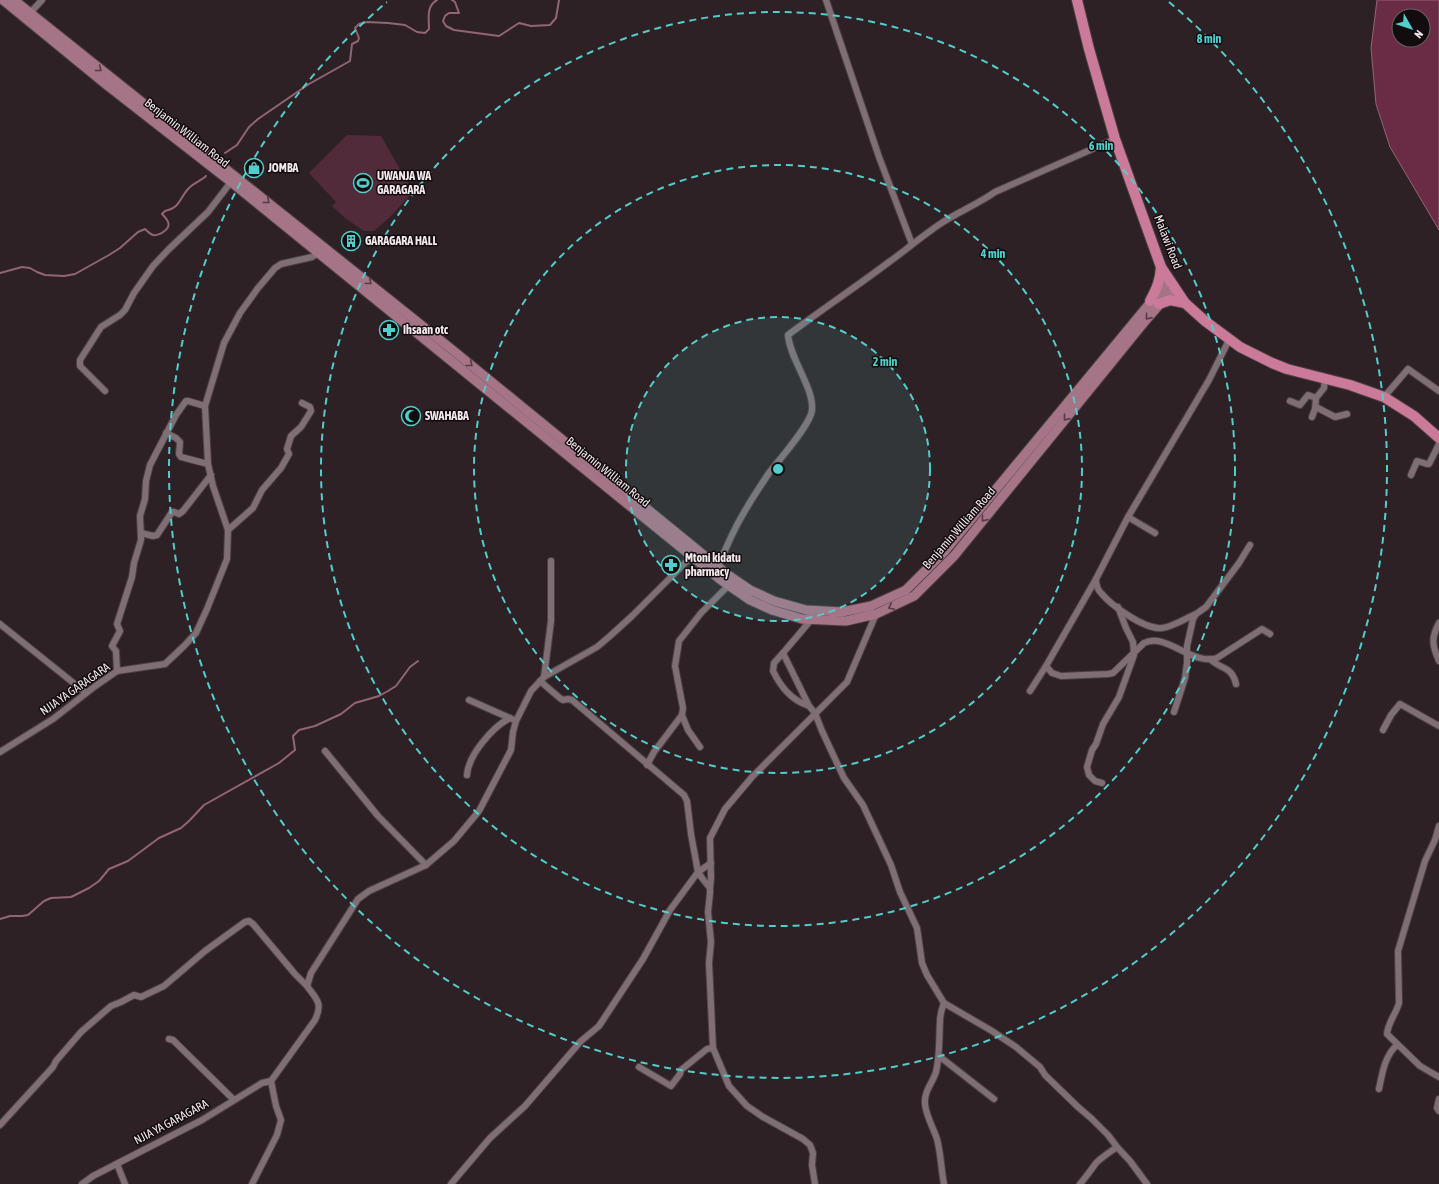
<svg xmlns="http://www.w3.org/2000/svg" width="1439" height="1184" font-family="'Asap Condensed',sans-serif">
<style>
.green{fill:#512b39}
.water{fill:#6a2b44;stroke:#936476;fill-rule:evenodd}
.lines{fill:none;stroke-linecap:round;stroke-linejoin:round}
.stream{stroke:#936476;stroke-width:2}
.minor-casing{stroke:#4b4043;stroke-width:8}
.secondary-casing{stroke:#4b4043;stroke-width:11}
.primary-casing{stroke:#4b4043;stroke-width:12}
.minor{stroke:#7f6e74;stroke-width:6}
.secondary{stroke:#a57487;stroke-width:9}
.primary{stroke:#cb7b99;stroke-width:10}
.oneway{stroke:#543b44}
.ring{fill:none;stroke:#53cdc9;stroke-width:2;stroke-dasharray:7 5}
.labels{text-anchor:middle;dominant-baseline:central;stroke-width:3;stroke-linejoin:round;paint-order:stroke}
.street-label{font-size:12px;fill:#f3e9ec;stroke:#120c0e}
.poi-label{font-size:12px;font-weight:bold;fill:#f3e9ec;stroke:#120c0e;text-anchor:start}
.centre{fill:#53cdc9;stroke:#120c0e;stroke-width:2}
.ring-label{font-size:12px;text-anchor:middle;font-weight:bold;fill:#53cdc9;stroke:#120c0e;stroke-width:3;stroke-linejoin:round;paint-order:stroke}
</style>
<rect width="100%" height="100%" fill="#2e2125"/>
<!-- green -->
<path class="green" d="M 347,135 L 381,136 L 413,192 L 389,218 L 374,231 L 364,231 L 345,218 L 332,206 L 336,202 L 309,173 Z"/>
<!-- water -->
<path class="water" d="M 1377,0 L 1439,0 L 1439,230 L 1390,147 L 1376,104 L 1371,48 ZM 1399,16 L 1423,16 L 1423,40 L 1399,40 Z"/>
<g class="lines">
<!-- stream -->
<g class="stream">
<path d="M 452,0 L 455,2 L 459,13 L 449,13 L 445,16 L 443,21 L 446,26 L 454,30 L 499,36 L 519,23 L 531,26 L 550,25 L 556,18 L 559,0"/>
<path d="M 225,153 L 237,145 L 249,127 L 258,119 L 309,84 L 350,61 L 352,44 L 358,41 L 359,38 L 355,28 L 359,24 L 367,22 L 388,23 L 405,25 L 417,32 L 425,33 L 429,29 C 429,19 426,6 437,0"/>
<path d="M 0,273 L 22,267 L 30,268 L 37,272 L 45,275 L 64,276 L 75,274 L 109,255 L 120,248 L 138,232 L 145,229 C 147,231 150,234 153,235 C 159,236 171,229 168,222 C 167,219 164,216 162,214 L 165,211 C 180,208 179,199 188,189 C 193,183 201,181 206,176"/>
<path d="M 0,919 L 10,916 L 22,916 L 28,915 L 44,901 L 51,898 L 71,897 L 89,888 L 99,881 L 109,869 L 128,861 L 159,838 L 181,828 L 189,821 L 204,805 L 279,763 L 295,750 L 293,736 L 299,730 L 315,726 L 341,714 L 355,703 L 379,696 L 388,691 L 396,686 L 410,667 L 418,661"/>
</g>
<!-- minor casing -->
<g class="minor-casing">
<g id="minor">
<path d="M 826,0 L 879,157 L 912,244"/>
<path d="M 30,13 L 42,0"/>
<path d="M 105,391 L 80,366 L 80,360 L 101,327 L 120,315 L 125,310 L 134,293 L 153,266 L 169,249 L 208,212 L 231,182"/>
<path d="M 1384,397 L 1408,369 L 1439,391"/>
<path d="M 1290,401 L 1300,405 L 1308,395 L 1316,398"/>
<path d="M 1316,407 L 1335,417 L 1347,414"/>
<path d="M 1312,417 L 1315,409 L 1316,398 L 1324,388 L 1325,378"/>
<path d="M 166,433 L 176,438 L 180,442 L 179,454 L 181,457 L 208,464"/>
<path d="M 1411,475 L 1417,461 L 1427,464 L 1429,464 L 1439,444"/>
<path d="M 1128,517 L 1155,533"/>
<path d="M 228,530 L 253,508 L 262,490 L 281,468 L 289,454 L 287,449 L 291,436 L 301,427 L 311,411 L 310,407 L 302,403"/>
<path d="M 141,533 L 153,536 L 157,535 L 172,512 L 174,512 L 179,514 L 183,511 L 211,475"/>
<path d="M 718,567 C 726,547 735,527 746,509 C 753,497 761,485 769,473 C 779,460 811,424 812,410 C 814,388 790,359 788,335 C 821,310 856,287 889,262 C 906,250 922,236 940,224 C 958,212 978,204 995,192 L 1115,139"/>
<path d="M 1096,579 C 1096,584 1097,589 1101,593 C 1112,606 1145,630 1162,628 C 1173,627 1186,618 1196,614"/>
<path d="M 811,617 L 811,620 L 783,653 L 809,706 L 815,713 L 822,731 L 844,778 L 863,805 L 891,865 L 900,892 L 917,928 L 922,963 L 927,975 L 944,1003 L 992,1031 L 1016,1047 L 1040,1067 L 1045,1075 L 1078,1107 L 1092,1119 L 1108,1135 L 1117,1147 L 1130,1161 L 1147,1184"/>
<path d="M 1439,623 C 1431,638 1432,645 1439,661"/>
<path d="M 0,624 L 86,693"/>
<path d="M 783,653 L 774,663 L 773,671 C 781,687 791,700 809,706"/>
<path d="M 1210,659 C 1221,670 1232,666 1236,684"/>
<path d="M 1046,666 L 1052,673 L 1061,676 L 1108,674 L 1113,673 L 1144,643 C 1166,632 1192,666 1217,658 L 1262,629 L 1270,634"/>
<path d="M 117,671 L 116,651 L 112,646 L 120,631 L 117,624 L 132,577 L 134,563 L 141,540 L 140,516 L 145,499 L 146,481 L 150,465 L 176,415 L 186,401 L 188,401 L 205,406"/>
<path d="M 544,677 L 551,621 L 551,561"/>
<path d="M 1030,691 L 1046,666 L 1096,579 L 1128,517 L 1209,380 L 1229,340"/>
<path d="M 469,700 L 512,719"/>
<path d="M 1174,712 L 1185,678 L 1187,663 L 1187,646 L 1193,619 L 1196,614 L 1206,607 L 1239,563 L 1250,545"/>
<path d="M 682,715 L 688,730 L 700,747"/>
<path d="M 1383,730 L 1391,715 L 1400,704 L 1439,726"/>
<path d="M 325,751 L 378,816 L 426,865"/>
<path d="M 0,752 L 53,719 L 94,687 L 117,671 L 165,664 L 184,646 L 196,633 L 207,609 L 227,559 L 228,530 L 213,486 L 208,464 L 205,406 L 224,343 L 240,313 L 258,288 L 275,268 L 281,264 L 312,257 L 319,253"/>
<path d="M 647,765 L 654,752 L 682,715 L 683,708 L 675,666 L 679,641 L 701,613 L 729,585"/>
<path d="M 467,775 C 468,756 492,727 510,718"/>
<path d="M 1102,783 L 1095,781 L 1089,775 L 1087,767 L 1092,750 L 1096,744 L 1103,724 L 1119,697 L 1134,655 L 1133,642 L 1126,628 L 1118,607"/>
<path d="M 1439,826 L 1435,840 L 1425,861 L 1398,951 L 1399,1003 C 1396,1014 1388,1022 1387,1034 L 1420,1066 L 1439,1077"/>
<path d="M 711,863 L 698,872 L 702,878 L 710,888 L 710,893 L 708,912 L 711,942 L 709,963 L 713,1048 L 729,1086 L 747,1106 L 763,1117 L 803,1139 L 810,1145 L 813,1153 L 812,1165 L 815,1184"/>
<path d="M 710,888 L 711,878 L 710,838 L 725,809 L 752,777 L 847,682 L 876,614"/>
<path d="M 944,1003 C 942,1008 940,1015 940,1021 C 939,1038 940,1055 936,1072 C 932,1084 924,1091 925,1104 C 926,1116 933,1127 937,1139 C 941,1154 941,1169 944,1184"/>
<path d="M 169,1039 L 173,1040 L 234,1100"/>
<path d="M 939,1056 L 994,1099"/>
<path d="M 639,1067 L 671,1086 L 680,1074 L 681,1070 L 707,1049 L 713,1048"/>
<path d="M 1379,1089 C 1382,1074 1385,1055 1397,1045"/>
<path d="M 1439,1099 L 1437,1108 L 1439,1111"/>
<path d="M 0,1125 L 53,1067 L 56,1061 L 81,1032 L 111,1006 L 121,1002 L 134,995 L 141,997 L 164,986 L 205,951 L 245,922 L 249,921 L 253,924 L 295,974 L 307,986"/>
<path d="M 117,1164 L 125,1184"/>
<path d="M 82,1184 L 93,1176 L 202,1120 L 262,1083 L 271,1081"/>
<path d="M 252,1184 L 277,1135 L 281,1120 L 276,1106 L 271,1081 L 315,1020 C 323,1003 317,1000 307,986 L 311,973 L 358,899 L 369,891 L 426,865 L 454,841 L 479,811 L 511,750 L 513,732 L 516,721 L 531,691 L 544,677 L 597,647 L 610,636 L 632,616 L 694,554"/>
<path d="M 451,1184 L 490,1138 L 525,1106 L 581,1041 L 599,1026 L 643,959 L 670,910 L 698,872 L 691,834 L 687,801 L 684,795 L 572,700 L 568,699 L 563,700 L 561,699 L 540,681"/>
<path d="M 1080,1184 C 1086,1177 1091,1170 1096,1163 C 1102,1157 1110,1152 1117,1147"/>
</g>
</g>
<!-- secondary casing -->
<g class="secondary-casing">
<g id="secondary">
<path d="M 3,0 L 108,86 L 231,182 L 721,580 L 750,600 L 772,610 L 802,619 L 846,621 L 876,614 L 914,596 L 954,556 L 1146,320 L 1174,288"/>
<path d="M 14,0 L 450,348 L 728,575 L 750,590 L 774,601 L 806,610 L 842,612 L 871,606 L 906,590 L 945,551 L 1169,280"/>
</g>
</g>
<!-- primary casing -->
<g class="primary-casing">
<g id="primary">
<path d="M 1077,0 L 1089,49 L 1115,139 L 1161,267 L 1185,303 L 1205,321 L 1240,347 L 1272,363 L 1287,369 L 1350,385 L 1384,397 L 1414,416 L 1439,438"/>
<path d="M 1150,301 C 1157,288 1160,281 1161,267"/>
<path d="M 1159,304 L 1170,300 L 1185,303"/>
</g>
</g>
<!-- minor -->
<use href="#minor" class="minor"/>
<!-- secondary -->
<use href="#secondary" class="secondary"/>
<!-- primary -->
<use href="#primary" class="primary"/>
</g>
<!-- one-way arrows -->
<defs><path id="oneway-chevron" d="M-2-3.5L2.5 0L-2 3.5" fill="none" stroke-width="1.6" stroke-linecap="round" stroke-linejoin="round"/></defs>
<g class="oneway">
<use href="#oneway-chevron" transform="translate(99 69) rotate(39)"/>
<use href="#oneway-chevron" transform="translate(267 201) rotate(39)"/>
<use href="#oneway-chevron" transform="translate(369 282) rotate(39)"/>
<use href="#oneway-chevron" transform="translate(1148 317) rotate(129)"/>
<use href="#oneway-chevron" transform="translate(470 364) rotate(39)"/>
<use href="#oneway-chevron" transform="translate(1066 418) rotate(129)"/>
<use href="#oneway-chevron" transform="translate(984 519) rotate(129)"/>
<use href="#oneway-chevron" transform="translate(891 607) rotate(155)"/>
</g>
<!-- distance rings -->
<circle cx="778" cy="469" r="152" fill="#53cdc9" fill-opacity=".12"/>
<g class="ring">
<circle cx="778" cy="469" r="152"/>
<circle cx="778" cy="469" r="304"/>
<circle cx="778" cy="469" r="457"/>
<path d="M1169 2A609 609 0 1 1 387 2"/>
</g>
<!-- icons -->
<defs>
<g id="shop-ring" transform="scale(1)"><circle r="9.5" fill="#120c0e" stroke="#53cdc9" stroke-width="1.5"/><path d="M-5-2.5h2.3a2.7 3.5 0 0 1 5.4 0H5L5.5 6h-11ZM-1.5-2.5h3a1.5 2.3 0 0 0-3 0Z" fill="#53cdc9"/></g>
<g id="stadium-ring" transform="scale(1)"><circle r="9.5" fill="#120c0e" stroke="#53cdc9" stroke-width="1.5"/><path d="M0-5a6.5 5 0 1 0 0 10a6.5 5 0 1 0 0-10ZM-3.5-1.8h7v3.6h-7Z" fill="#53cdc9"/></g>
<g id="building-ring" transform="scale(1)"><circle r="9.5" fill="#120c0e" stroke="#53cdc9" stroke-width="1.5"/><path d="M-4-6H4V6H1V3H-1V6H-4ZM-2.5-4.3h1.7v1.8h-1.7ZM.8-4.3h1.7v1.8H.8ZM-2.5-1h1.7V.8h-1.7ZM.8-1h1.7V.8H.8Z" fill="#53cdc9"/></g>
<g id="pharmacy-ring" transform="scale(1)"><circle r="9.5" fill="#120c0e" stroke="#53cdc9" stroke-width="1.5"/><path d="M-2-6h4v4h4v4h-4v4h-4v-4h-4v-4h4Z" fill="#53cdc9"/></g>
<g id="mosque-ring" transform="scale(1)"><circle r="9.5" fill="#120c0e" stroke="#53cdc9" stroke-width="1.5"/><path d="M3.5-4.9A6 6 0 1 0 3.5 4.9A5 5 0 1 1 3.5-4.9Z" fill="#53cdc9"/></g>
</defs>
<g fill-rule="evenodd">
<use href="#shop-ring" x="254" y="168"/>
<use href="#stadium-ring" x="363" y="183"/>
<use href="#building-ring" x="351" y="241"/>
<use href="#pharmacy-ring" x="389" y="330"/>
<use href="#mosque-ring" x="411" y="416"/>
<use href="#pharmacy-ring" x="671" y="565"/>
</g>
<g class="labels">
<!-- street labels -->
<g class="street-label">
<text transform="translate(187 133) rotate(38)">Benjamin William Road</text>
<text transform="translate(1168 242) rotate(69)">Malawi Road</text>
<text transform="translate(608 472) rotate(39)">Benjamin William Road</text>
<text transform="translate(959 528) rotate(-49)">Benjamin William Road</text>
<text transform="translate(75 689) rotate(-35)">NJIA YA GARAGARA</text>
<text transform="translate(171 1122) rotate(-28)">NJIA YA GARAGARA</text>
</g>
<!-- poi labels -->
<g class="poi-label">
<text x="268" y="168">JOMBA</text>
<text x="377" y="176">UWANJA WA<tspan x="377" dy="14">GARAGARA</tspan></text>
<text x="365" y="241">GARAGARA HALL</text>
<text x="403" y="330">Ihsaan otc</text>
<text x="425" y="416">SWAHABA</text>
<text x="685" y="558">Mtoni kidatu<tspan x="685" dy="14">pharmacy</tspan></text>
</g>
</g>
<circle cx="778" cy="469" r="6" class="centre"/>
<g class="ring-label">
<text x="1209" y="43">8 min</text>
<text x="1101" y="150">6 min</text>
<text x="993" y="258">4 min</text>
<text x="885" y="366">2 min</text>
</g>
<!-- north arrow -->
<g transform="translate(1411 28) rotate(129)"><circle r="19" fill="#120c0e" stroke="#6c6467"/>
<path d="M0-3L7 15L0 10L-7 15Z" fill="#53cdc9"/>
<text y="-6" font-size="11" font-weight="bold" text-anchor="middle" fill="#f3e9ec">N</text>
</g>
</svg>
